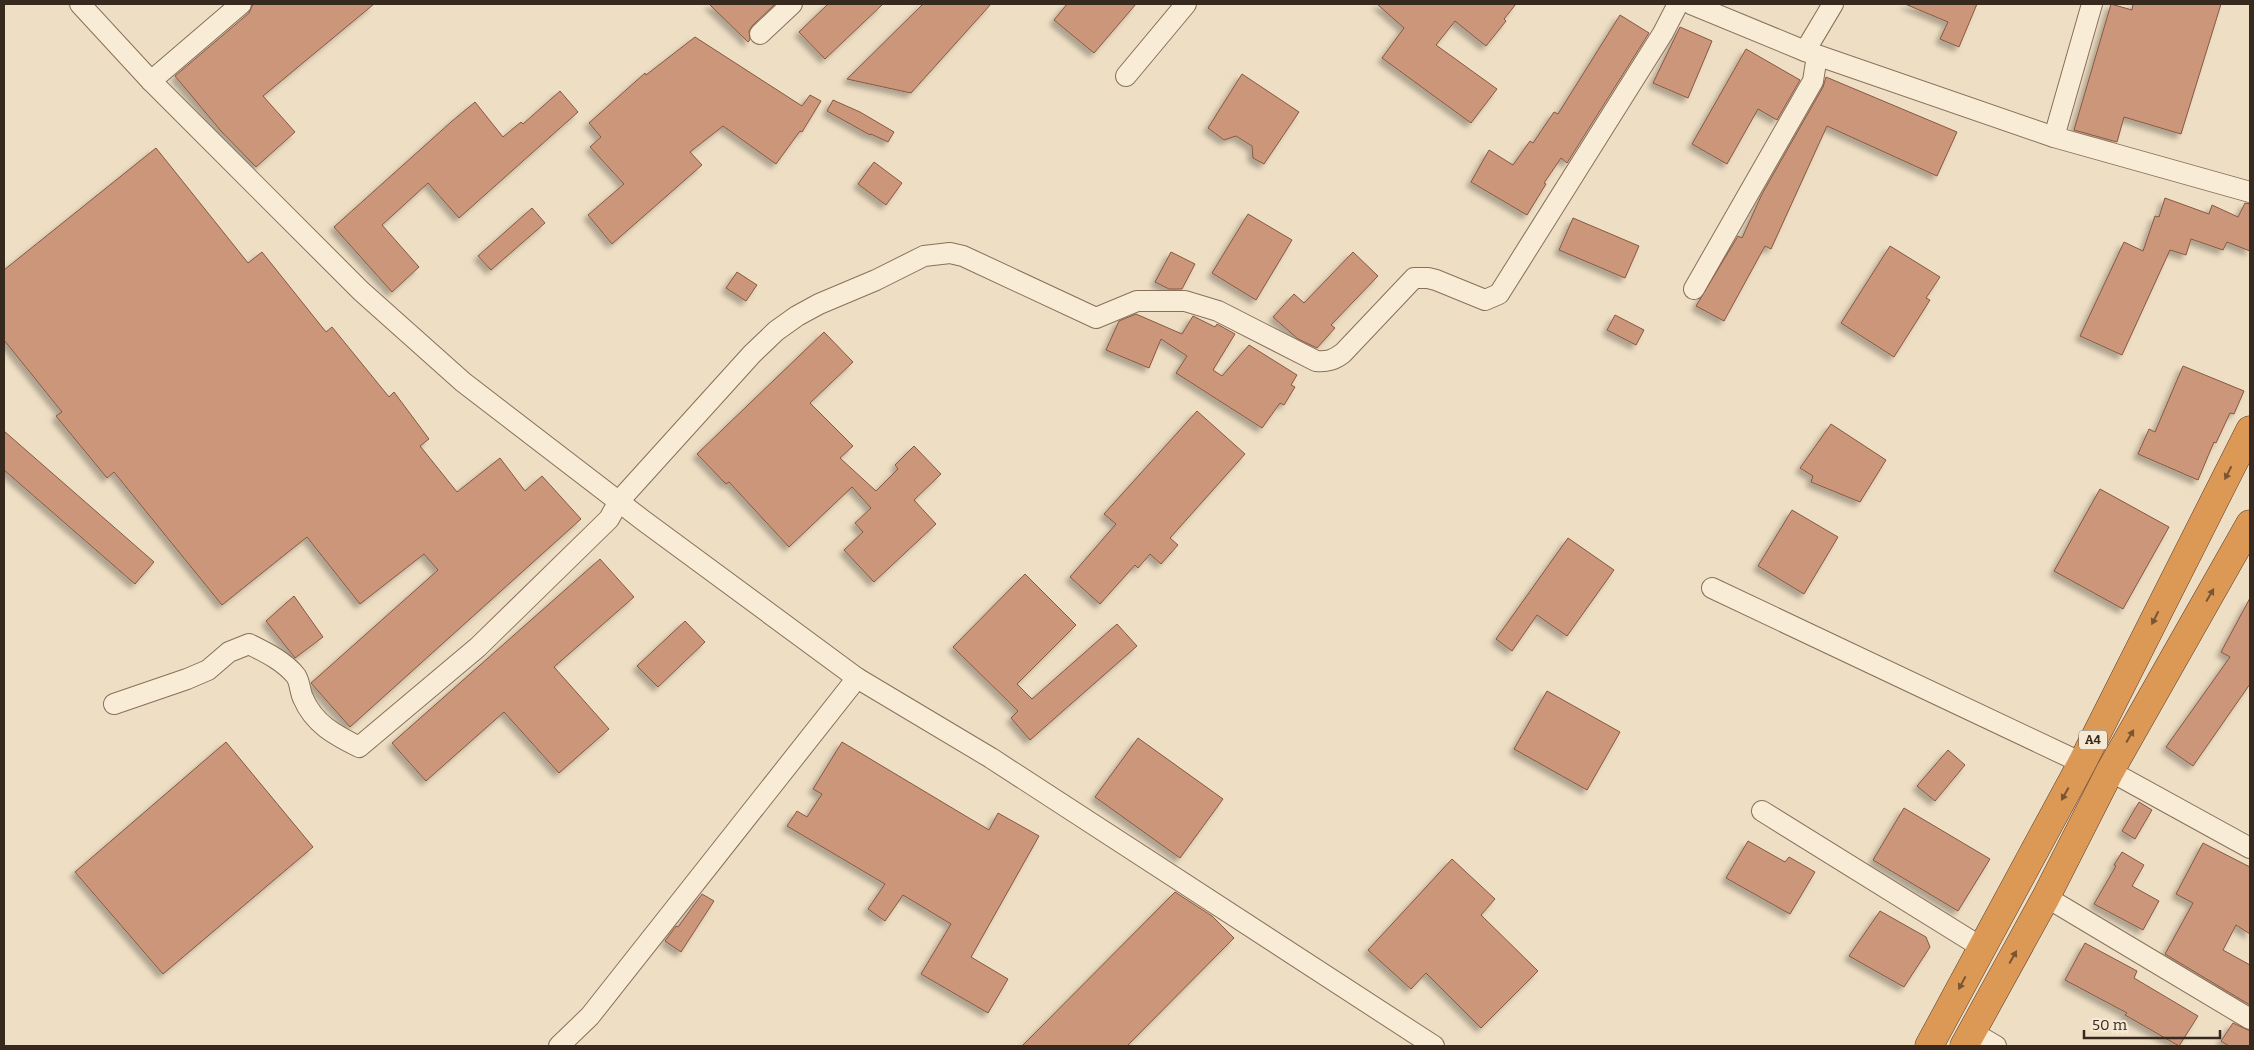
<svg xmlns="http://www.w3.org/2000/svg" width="2254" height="1050" font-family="Bitter,serif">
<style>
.building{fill:#cb967a;stroke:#875841;filter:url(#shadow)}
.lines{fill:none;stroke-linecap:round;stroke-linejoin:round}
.minor-casing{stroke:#88705a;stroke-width:22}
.highway-casing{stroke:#563e2f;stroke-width:29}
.minor{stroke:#f8ecd7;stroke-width:20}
.highway{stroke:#dc9855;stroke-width:28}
.oneway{fill:#7a5534}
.labels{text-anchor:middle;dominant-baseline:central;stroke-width:4;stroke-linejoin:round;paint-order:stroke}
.shield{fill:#f5e9d3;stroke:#716354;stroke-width:1}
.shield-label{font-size:12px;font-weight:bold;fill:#38291e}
</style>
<defs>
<filter id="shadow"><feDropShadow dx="-4.5" dy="4.5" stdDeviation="2.5" flood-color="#0004"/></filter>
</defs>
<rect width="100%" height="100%" fill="#eedec4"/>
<!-- building -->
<g class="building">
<path d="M 253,4 L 374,4 L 263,96 L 295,132 L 256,167 L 221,131 L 175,76 L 249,13 Z"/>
<path d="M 709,4 L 775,4 L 752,26 L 749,31 L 750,40 L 748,42 Z"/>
<path d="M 828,4 L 883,4 L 825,59 L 799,32 Z"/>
<path d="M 923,4 L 991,4 L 911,93 L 847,79 Z"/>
<path d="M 1067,4 L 1136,4 L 1094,53 L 1054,20 Z"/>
<path d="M 1377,4 L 1516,4 L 1504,19 L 1506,21 L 1486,46 L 1455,21 L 1436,45 L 1497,89 L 1471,123 L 1382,58 L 1404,28 Z"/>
<path d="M 1905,4 L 1977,4 L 1959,47 L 1940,39 L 1948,22 Z"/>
<path d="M 2111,4 L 2132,10 L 2133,4 L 2221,4 L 2181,134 L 2124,117 L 2117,142 L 2074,130 Z"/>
<path d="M 1620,15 L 1649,33 L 1567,163 L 1561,158 L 1544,183 L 1546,184 L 1527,215 L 1471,182 L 1489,150 L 1513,165 L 1530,141 L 1533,143 L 1554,112 L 1558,114 Z"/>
<path d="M 1680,27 L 1712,41 L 1688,98 L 1653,83 Z"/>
<path d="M 695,37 L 802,106 L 810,95 L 821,101 L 802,132 L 800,131 L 776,164 L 723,126 L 690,152 L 702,165 L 612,244 L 588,215 L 624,184 L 590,147 L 601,137 L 589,123 L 645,73 L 646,75 Z"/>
<path d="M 1746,49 L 1800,80 L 1777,120 L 1758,109 L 1727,164 L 1692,144 Z"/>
<path d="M 1242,74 L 1299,112 L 1264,164 L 1253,158 L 1252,146 L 1236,136 L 1224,140 L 1208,128 Z"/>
<path d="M 1826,77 L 1957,132 L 1937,176 L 1827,126 L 1771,249 L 1765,246 L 1724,321 L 1696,306 L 1738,236 L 1742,238 L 1762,194 L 1823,87 Z"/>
<path d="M 560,91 L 578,112 L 459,218 L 428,183 L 382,225 L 419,267 L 392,292 L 334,227 L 451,122 L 475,102 L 503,137 L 521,122 L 523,124 Z"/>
<path d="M 833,100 L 860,112 L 894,132 L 888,142 L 871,134 L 870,135 L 827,111 Z"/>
<path d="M 156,148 L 248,263 L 262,252 L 326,332 L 332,327 L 389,397 L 394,392 L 429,439 L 420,446 L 457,492 L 500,458 L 525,491 L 542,476 L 581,519 L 350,727 L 311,683 L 438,570 L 424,554 L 360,604 L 307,537 L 222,605 L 114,472 L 107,478 L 56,416 L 62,412 L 4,340 L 4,270 Z"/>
<path d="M 874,162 L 902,183 L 886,205 L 858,184 Z"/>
<path d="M 2165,198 L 2209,214 L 2212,205 L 2238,217 L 2245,203 L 2250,204 L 2250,251 L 2227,242 L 2223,250 L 2191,239 L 2186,255 L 2170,250 L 2122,355 L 2080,336 L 2124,242 L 2143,251 L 2155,216 L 2159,217 Z"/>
<path d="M 532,208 L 545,223 L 491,270 L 478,256 Z"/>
<path d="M 1248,214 L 1292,240 L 1256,300 L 1212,273 Z"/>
<path d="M 1573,218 L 1639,246 L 1625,278 L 1559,250 Z"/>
<path d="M 1890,246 L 1940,277 L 1926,298 L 1930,300 L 1894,357 L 1841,323 Z"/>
<path d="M 1171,252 L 1195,264 L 1182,289 L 1169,289 L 1155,282 Z"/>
<path d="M 1353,252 L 1378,276 L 1331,325 L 1335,328 L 1317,348 L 1298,339 L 1273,317 L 1294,294 L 1304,303 Z"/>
<path d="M 737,272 L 757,285 L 746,301 L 726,288 Z"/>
<path d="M 1136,314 L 1182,334 L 1193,316 L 1215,327 L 1217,324 L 1235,334 L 1213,370 L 1222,376 L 1249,345 L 1297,375 L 1291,385 L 1295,387 L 1284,405 L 1280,403 L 1262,428 L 1176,373 L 1187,356 L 1161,339 L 1149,368 L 1106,350 L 1119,321 Z"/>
<path d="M 1615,315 L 1644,330 L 1636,345 L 1607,330 Z"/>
<path d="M 824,332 L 853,362 L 810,403 L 853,446 L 840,458 L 876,491 L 898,469 L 895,465 L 914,446 L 941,474 L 914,500 L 936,524 L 874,582 L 844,550 L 863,532 L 855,523 L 871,508 L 852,487 L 789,547 L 729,482 L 726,484 L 697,454 Z"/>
<path d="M 2183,366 L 2244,391 L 2234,414 L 2230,413 L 2216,443 L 2214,442 L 2198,480 L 2138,454 L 2149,429 L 2155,432 Z"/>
<path d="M 1197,411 L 1245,454 L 1170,538 L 1178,545 L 1161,564 L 1150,554 L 1138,568 L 1135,565 L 1100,604 L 1070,577 L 1116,524 L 1104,514 Z"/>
<path d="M 1831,424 L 1886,460 L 1860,502 L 1811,482 L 1813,476 L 1800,468 Z"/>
<path d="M 4,431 L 154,562 L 135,584 L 4,470 Z"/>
<path d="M 2100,489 L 2169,527 L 2123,609 L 2054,571 Z"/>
<path d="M 1792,510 L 1838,537 L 1804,594 L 1758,566 Z"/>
<path d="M 1568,538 L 1614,570 L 1567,636 L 1537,615 L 1512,651 L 1496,639 Z"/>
<path d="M 600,559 L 634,597 L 554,667 L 609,729 L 559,773 L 504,712 L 426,781 L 392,743 Z"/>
<path d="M 1025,574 L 1076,625 L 1017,684 L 1032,699 L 1117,624 L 1137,646 L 1030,740 L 1011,718 L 1018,711 L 953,647 Z"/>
<path d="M 294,596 L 323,637 L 295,658 L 266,621 Z"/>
<path d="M 2250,598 L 2250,684 L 2193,766 L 2166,747 L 2230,657 L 2221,652 Z"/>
<path d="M 685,621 L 705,642 L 658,687 L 637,666 Z"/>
<path d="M 1547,691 L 1620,732 L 1587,790 L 1514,749 Z"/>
<path d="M 1138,738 L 1223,799 L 1180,858 L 1095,797 Z"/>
<path d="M 226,742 L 313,847 L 163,974 L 75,872 Z"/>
<path d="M 842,742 L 989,830 L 998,813 L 1039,836 L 971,957 L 1008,979 L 988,1013 L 921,974 L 951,924 L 903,895 L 885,921 L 868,909 L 885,884 L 787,826 L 797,811 L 807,817 L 822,794 L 813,789 Z"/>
<path d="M 1948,750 L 1965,765 L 1935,801 L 1917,786 Z"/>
<path d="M 2139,802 L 2152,810 L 2135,839 L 2122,831 Z"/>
<path d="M 1904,808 L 1990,859 L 1958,911 L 1873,860 Z"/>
<path d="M 1748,841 L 1785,862 L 1789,857 L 1815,872 L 1790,914 L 1726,878 Z"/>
<path d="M 2203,843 L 2250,867 L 2250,934 L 2236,925 L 2223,950 L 2250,965 L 2250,1005 L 2165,954 L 2193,903 L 2176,894 Z"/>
<path d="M 2122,852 L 2144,865 L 2132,886 L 2159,901 L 2143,930 L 2094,904 L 2116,866 L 2114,865 Z"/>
<path d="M 1452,859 L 1495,899 L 1481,915 L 1538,971 L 1481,1028 L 1426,973 L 1411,989 L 1368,950 Z"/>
<path d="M 1175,892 L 1212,916 L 1234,938 L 1127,1046 L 1022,1046 Z"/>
<path d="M 702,894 L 714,901 L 681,952 L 665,941 L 676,926 L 678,927 Z"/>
<path d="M 1880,911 L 1926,937 L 1930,947 L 1904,987 L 1849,956 Z"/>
<path d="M 2085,943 L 2137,971 L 2134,978 L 2198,1016 L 2179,1046 L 2125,1015 L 2127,1013 L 2065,980 Z"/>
<path d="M 2233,1023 L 2250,1031 L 2250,1046 L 2229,1046 L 2221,1041 Z"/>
</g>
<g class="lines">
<!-- minor casing -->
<g class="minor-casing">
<g id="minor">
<path d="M 80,4 L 151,81 L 361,291 L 463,382 L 644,521 L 857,678 L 991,758 L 1434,1046"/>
<path d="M 1691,4 L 1805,51 L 2054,137 L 2250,192"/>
<path d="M 760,34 L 792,4"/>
<path d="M 1805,51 L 1833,4"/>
<path d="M 1126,76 L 1186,4"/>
<path d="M 151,81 L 241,4"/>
<path d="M 2054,137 L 2092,4"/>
<path d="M 1694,289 L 1813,81 L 1817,56"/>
<path d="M 1712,588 L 2082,763"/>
<path d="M 114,704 L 187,679 L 208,670 L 229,652 L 249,644 C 265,652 284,661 296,676 C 300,682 300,692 303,698 C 314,724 335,735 359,747 L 478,647 L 609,519 L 619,501 L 752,354 L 776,331 L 797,316 L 819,304 L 876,280 L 924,256 L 950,253 L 963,256 L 1096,318 L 1137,301 L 1185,301 L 1218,311 L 1316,361 C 1327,362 1334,360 1343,353 L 1414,278 L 1428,278 L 1436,280 L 1485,300 L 1499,294 L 1663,33 L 1678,4"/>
<path d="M 2110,771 L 2250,848"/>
<path d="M 1762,811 L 1981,947"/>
<path d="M 2046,897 L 2250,1019"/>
<path d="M 1972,1032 L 1996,1046"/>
<path d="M 559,1046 L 590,1016 L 857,678"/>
</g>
</g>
<!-- highway casing -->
<g class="highway-casing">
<g id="highway">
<path d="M 1929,1046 L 2082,763 L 2250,430"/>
<path d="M 1964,1046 L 2046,897 L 2110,771 L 2250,524"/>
</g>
</g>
<!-- minor -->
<use href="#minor" class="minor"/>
<!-- highway -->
<use href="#highway" class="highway"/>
</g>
<!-- one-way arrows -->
<defs><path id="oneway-solid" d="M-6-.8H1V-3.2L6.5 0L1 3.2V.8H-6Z" transform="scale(1.25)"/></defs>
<g class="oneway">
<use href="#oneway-solid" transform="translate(2228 473) rotate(117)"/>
<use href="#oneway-solid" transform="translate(2210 595) rotate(-60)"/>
<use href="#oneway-solid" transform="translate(2155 618) rotate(117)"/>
<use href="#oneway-solid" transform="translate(2130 736) rotate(-60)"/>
<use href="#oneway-solid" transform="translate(2065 794) rotate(119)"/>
<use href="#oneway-solid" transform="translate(2013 957) rotate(-61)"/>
<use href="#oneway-solid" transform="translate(1962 983) rotate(118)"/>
</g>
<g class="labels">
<!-- shield labels -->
<rect class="shield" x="2079" y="730.5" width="28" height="19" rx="4"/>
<g class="shield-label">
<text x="2093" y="740">A4</text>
</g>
</g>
<!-- border -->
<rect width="2254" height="1050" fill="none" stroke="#38291e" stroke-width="10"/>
<!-- scale -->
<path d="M2084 1030v8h136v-8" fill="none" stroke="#38291e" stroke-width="2.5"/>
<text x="2092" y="1030" font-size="15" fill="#38291e" stroke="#f5e9d3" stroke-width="4" paint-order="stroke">50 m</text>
</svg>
